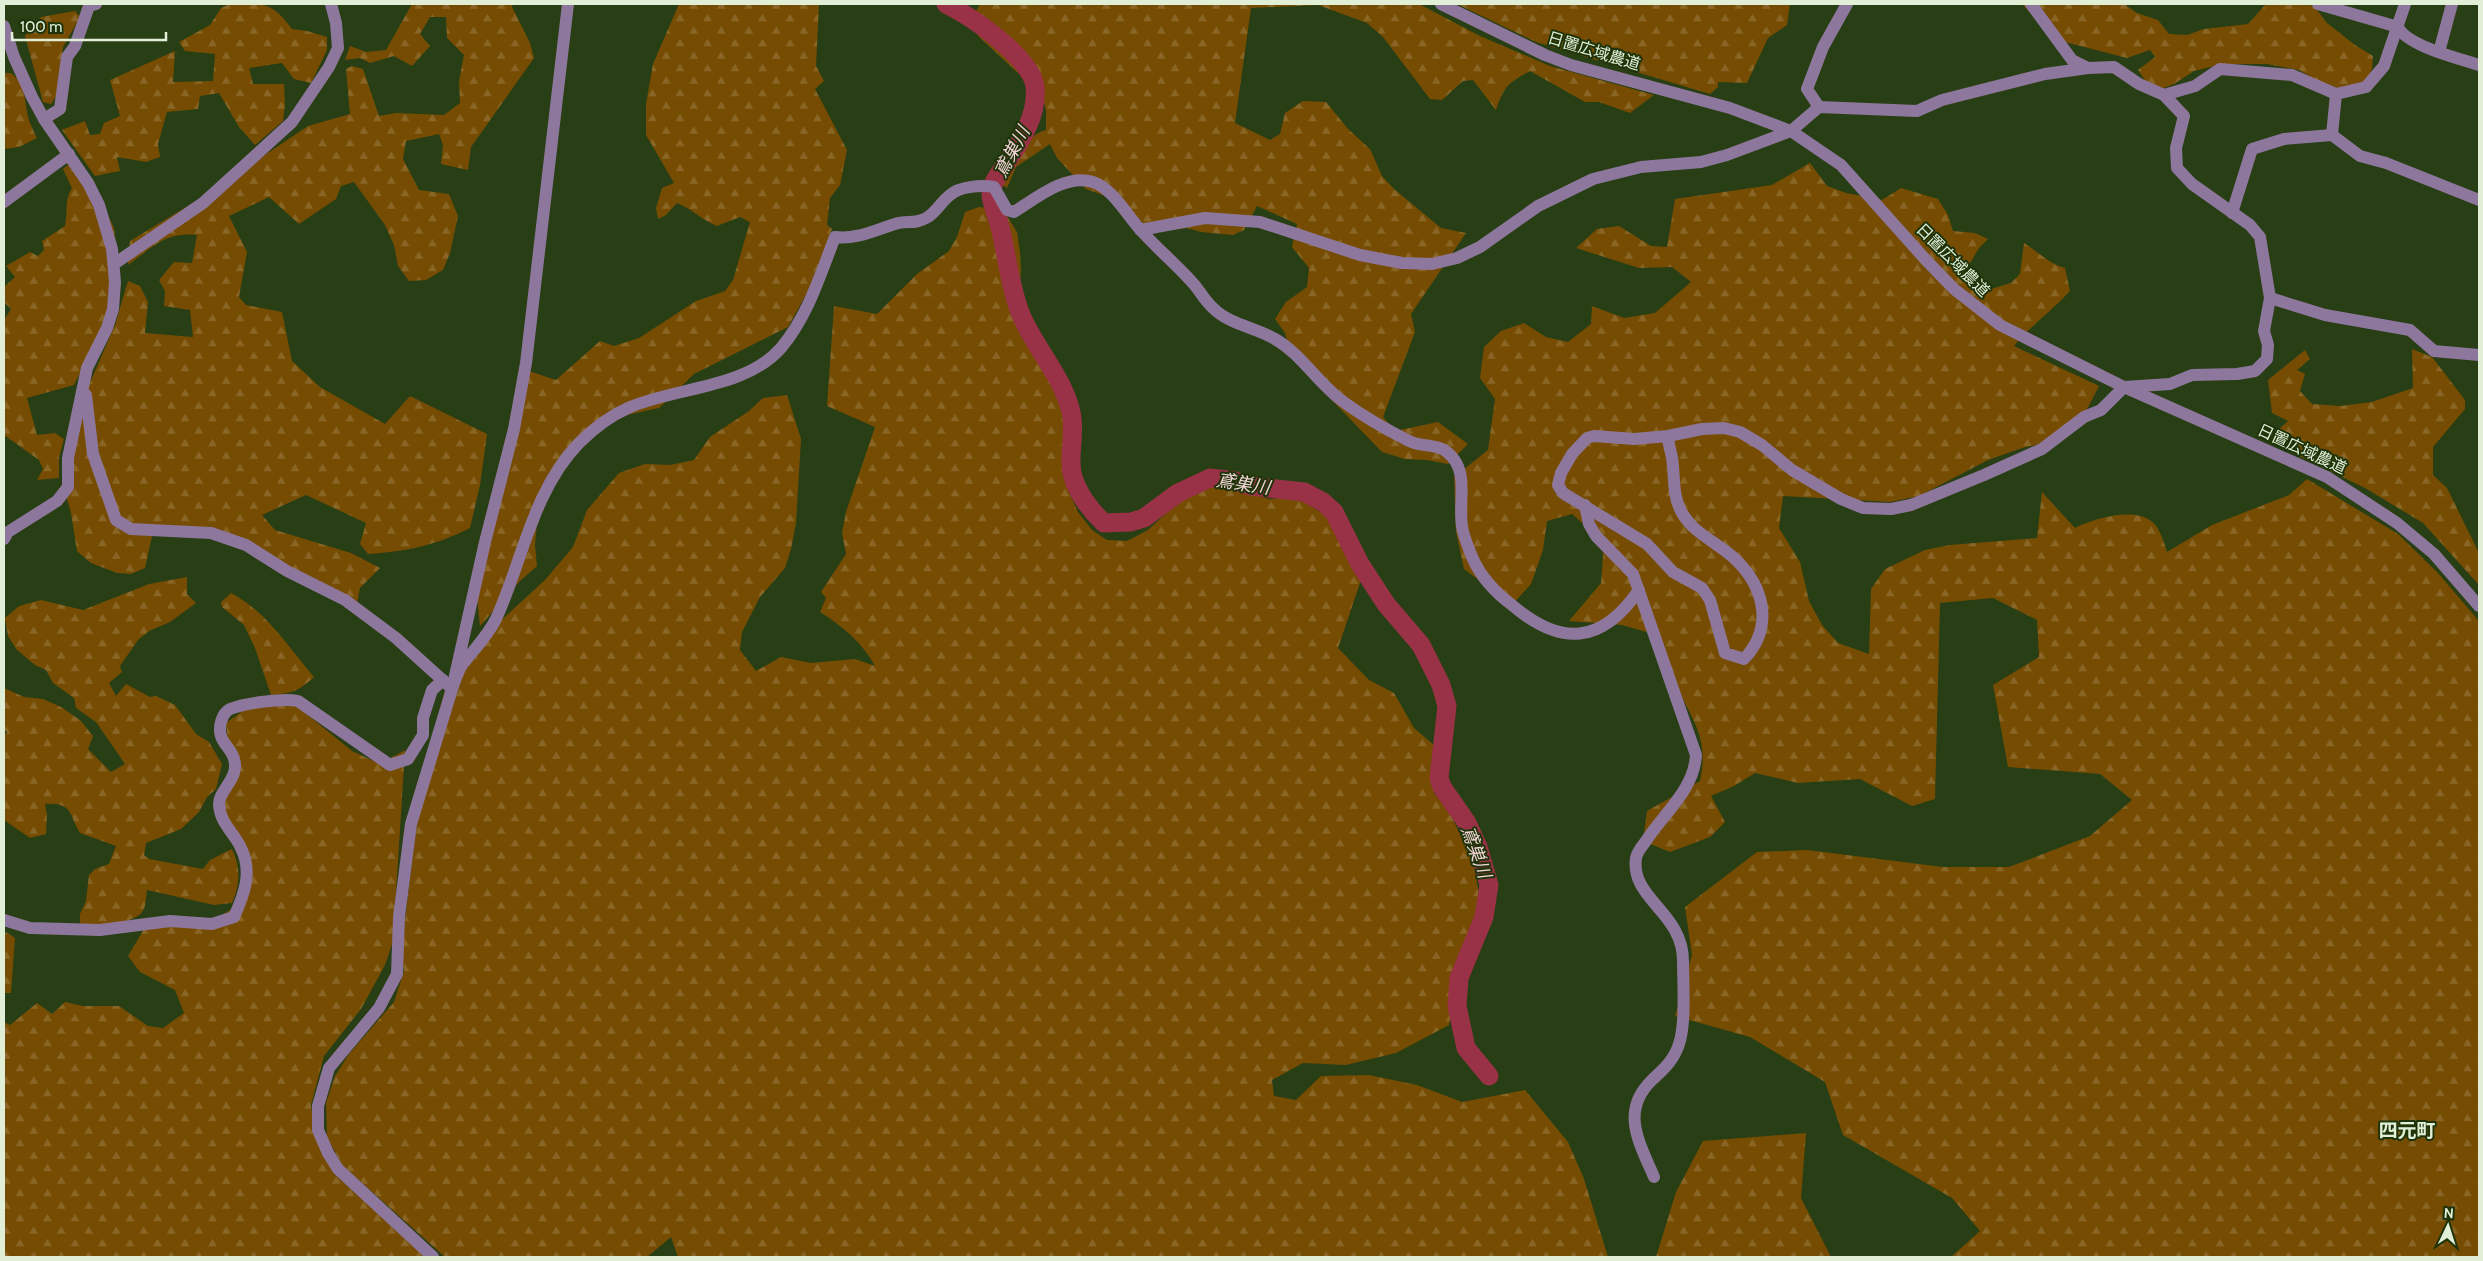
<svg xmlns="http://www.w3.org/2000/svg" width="2483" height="1261" font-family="Cabin,'Noto Sans JP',sans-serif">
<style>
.forest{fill:url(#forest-firs)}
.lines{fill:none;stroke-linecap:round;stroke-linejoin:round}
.river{stroke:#993246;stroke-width:19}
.minor{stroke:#8e779c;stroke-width:12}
.labels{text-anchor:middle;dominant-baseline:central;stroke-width:4;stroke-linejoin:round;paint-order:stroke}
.street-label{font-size:16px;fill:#e1efd7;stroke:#1e3309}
.water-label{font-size:18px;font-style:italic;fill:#f3d5d8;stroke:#1e3309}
.quarter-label{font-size:19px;font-weight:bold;fill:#e1efd7;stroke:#1e3309}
</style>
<defs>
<pattern id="forest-firs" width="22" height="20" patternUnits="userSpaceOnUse" patternTransform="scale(1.25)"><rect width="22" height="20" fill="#764c02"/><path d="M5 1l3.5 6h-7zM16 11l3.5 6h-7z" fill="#896626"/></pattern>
</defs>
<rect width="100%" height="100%" fill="#283e14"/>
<!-- forest -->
<g class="forest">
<path d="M 230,4 C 263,4 271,0 292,29 L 307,31 L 327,37 L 327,50 L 311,83 L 294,79 L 282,63 L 249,68 L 253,84 L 284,84 L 285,105 L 283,121 L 255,145 L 239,127 L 219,93 L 200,96 L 198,109 L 167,112 L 158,144 L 160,157 L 146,162 L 117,157 L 120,171 L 95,176 L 62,130 L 85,121 L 90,135 L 100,134 L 104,123 L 120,116 L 110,80 L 175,51 L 173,82 L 213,81 L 215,54 L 185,51 L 179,42 L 210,25 L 221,8 Z"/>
<path d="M 412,4 L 513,4 L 512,7 L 530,43 L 534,58 L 471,147 L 468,170 L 441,164 L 443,145 L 439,134 L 406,141 L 403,159 L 419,190 L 449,194 L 458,216 L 450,253 L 443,270 L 426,280 L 409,281 L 398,266 L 394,245 L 385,225 L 354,182 L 341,186 L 336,199 L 299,224 L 269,197 L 229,216 L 247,252 L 239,297 L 246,305 L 282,312 L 292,361 L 320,387 L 385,424 L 410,396 L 487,434 L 480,485 L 470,528 C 434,546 408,551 368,554 L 360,544 L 366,523 L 306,495 L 262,515 L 275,530 L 351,553 L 380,568 L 360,588 L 357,604 L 219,530 L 152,536 L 145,568 L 131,574 L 117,573 L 91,563 L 77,551 L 71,513 L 64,488 L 82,401 L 115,325 L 128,281 L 140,286 L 148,302 L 145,333 L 193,337 L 190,310 L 164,306 L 165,291 L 159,280 L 174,262 L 192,263 L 197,235 C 165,232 153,247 128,265 L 130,241 L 201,198 L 308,126 L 350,114 L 346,69 L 352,66 L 363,69 L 379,116 L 396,113 L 444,115 L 460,103 L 459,81 L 464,55 L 447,38 L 446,17 L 430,17 L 420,34 L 430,46 L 412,66 L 394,56 L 370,63 L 360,58 L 345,60 L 350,46 L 366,52 L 386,50 Z"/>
<path d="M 679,4 L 819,4 L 816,66 L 824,81 L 815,89 L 847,150 L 840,185 L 830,198 L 827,225 L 832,229 L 808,291 L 788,327 L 694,374 L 659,408 L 599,421 L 539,501 L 535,545 L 537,566 L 520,581 L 480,626 L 477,597 L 526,370 L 556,380 L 600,341 L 614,346 L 639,338 L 696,301 L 725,291 L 733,280 L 750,222 L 740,217 L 717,226 C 702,220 692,209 677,203 L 666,215 L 658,219 L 656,208 L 662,188 L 674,183 L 646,135 L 646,104 L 653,64 Z"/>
<path d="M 980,4 L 1419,4 L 1480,36 L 1550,66 L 1654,95 L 1630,113 L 1599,102 L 1585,102 L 1530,71 C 1508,83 1504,86 1496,110 L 1473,80 L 1463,81 L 1442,100 L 1430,99 L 1383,37 L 1367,23 L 1318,5 L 1251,8 L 1235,123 L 1270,140 L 1280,134 L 1285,113 L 1303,101 L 1326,102 L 1348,129 L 1370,149 L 1382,176 L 1394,189 L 1441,228 L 1466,233 L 1411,314 L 1415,332 L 1383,417 L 1395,431 L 1438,422 L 1468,444 L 1448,464 L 1427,460 L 1405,459 L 1382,452 L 1292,359 L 1285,333 L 1275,319 L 1286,302 L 1307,287 L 1309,268 L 1292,247 L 1297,224 L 1257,206 L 1244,230 L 1233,235 L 1201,232 L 1187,228 L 1151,232 L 1125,203 L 1086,189 L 1057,158 L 1050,144 L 1016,167 L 1007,188 L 1000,183 C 1011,165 1024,136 1046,130 L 1046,110 L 1042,95 L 978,36 L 976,11 Z"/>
<path d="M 1457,4 L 1790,4 L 1787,25 L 1768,38 L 1747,83 L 1718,82 L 1718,87 L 1710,94 L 1536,42 Z"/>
<path d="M 2022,4 L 2124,4 L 2137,13 L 2158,20 L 2169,34 L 2187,35 L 2204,29 L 2248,24 L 2266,4 L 2305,4 L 2314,6 L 2327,23 L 2355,45 L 2373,56 L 2372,69 L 2366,82 L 2339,88 L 2327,86 L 2299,70 L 2267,64 L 2223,64 L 2194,71 L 2174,84 L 2164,88 L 2149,86 L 2138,70 L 2155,57 L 2150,50 L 2127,58 L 2061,41 L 2041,25 Z"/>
<path d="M 75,11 L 80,17 L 63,47 L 57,95 L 51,104 L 43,102 L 25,36 L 41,17 Z"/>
<path d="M 4,73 L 11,73 C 25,84 24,95 27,112 C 28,120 33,130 37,138 L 19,147 L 4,149 Z"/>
<path d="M 1810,163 L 1827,186 L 1846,193 L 1882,200 L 1901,188 L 1938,199 L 1948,215 L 1953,231 L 1975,233 L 1988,239 L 1979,248 L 1969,265 L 1980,281 L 1991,289 L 2011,283 L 2020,274 L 2024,243 C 2037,251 2051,265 2065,268 L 2070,291 C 2052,311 2030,326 2014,346 L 2099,386 L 2082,419 L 2060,441 L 2025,447 L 1988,460 L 1919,496 L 1890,502 L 1783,496 L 1779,528 L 1800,562 L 1809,601 L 1822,625 L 1838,643 L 1869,654 L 1871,589 L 1885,569 L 1925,550 L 1950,545 L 2037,538 L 2042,492 L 2075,528 C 2093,519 2132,507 2151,521 C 2160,527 2164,543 2167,552 L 2212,525 L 2289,495 L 2307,479 L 2398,534 L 2438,573 L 2479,621 L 2479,1257 L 1951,1257 L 1980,1231 L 1952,1198 L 1843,1135 L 1825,1082 L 1750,1037 L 1675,1016 L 1692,955 L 1685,907 L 1757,852 L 1807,850 L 1943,867 L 2009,867 L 2090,836 L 2132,800 L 2100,774 L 2008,767 L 1993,685 L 2039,657 L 2037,620 L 1993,598 L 1940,603 L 1935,799 L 1912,806 L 1860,779 L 1798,783 L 1755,773 L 1734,786 L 1711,796 L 1725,822 L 1710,837 L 1670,852 L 1643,841 L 1647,811 L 1700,781 C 1709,739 1694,722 1676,686 C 1668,670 1663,652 1657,635 L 1622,625 L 1569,621 L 1601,583 L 1604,542 L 1572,514 L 1547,521 L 1543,550 L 1531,584 L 1512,605 L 1464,569 L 1456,532 L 1454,477 L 1488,450 L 1495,399 L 1480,378 L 1484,347 L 1501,331 L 1524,323 L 1546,337 L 1568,342 L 1591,324 L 1592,306 L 1624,318 L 1655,313 L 1691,282 L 1672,267 L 1639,268 L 1576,248 L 1597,229 L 1619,226 L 1651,246 L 1667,247 L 1675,199 L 1772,185 Z"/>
<path d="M 69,164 L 99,197 L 114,228 L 119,275 L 102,330 L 74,385 L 27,398 L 37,435 L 55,433 L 64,439 L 59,457 L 59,478 L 37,480 L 43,469 L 39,460 L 4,435 L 4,320 L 11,309 L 4,302 L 4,287 L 15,277 L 6,266 L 30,252 L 38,256 L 44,250 L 42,241 L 65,226 C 68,212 64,200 72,188 L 63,169 Z"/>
<path d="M 979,207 L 1003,210 L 1017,232 L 1020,252 L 1021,271 L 1017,318 L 1038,356 L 1064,384 L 1070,395 L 1077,426 L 1076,460 L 1070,477 L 1069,492 L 1078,512 L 1092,530 L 1107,540 L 1127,541 L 1148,530 L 1186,495 L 1215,485 L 1269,499 L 1296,497 L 1325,515 L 1361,548 L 1364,571 L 1338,648 L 1369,680 L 1394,693 L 1414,728 L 1435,746 L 1434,793 L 1449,811 L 1473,862 L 1479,894 L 1473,925 L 1459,959 L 1449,1025 L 1396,1053 L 1346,1065 L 1303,1063 L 1272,1080 L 1274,1096 L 1296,1100 L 1321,1076 L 1369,1075 L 1417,1085 L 1462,1102 L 1525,1090 L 1568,1142 L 1584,1179 L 1608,1257 L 678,1257 L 671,1237 L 647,1257 L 445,1257 L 342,1165 L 327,1137 L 326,1103 L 335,1076 L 349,1054 L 394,1002 L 404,971 L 401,953 L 418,813 L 444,693 L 458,660 L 545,580 L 573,547 L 587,510 L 619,473 L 645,464 L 670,465 L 694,460 L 710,437 L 749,411 L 763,398 L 787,395 L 801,439 L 796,523 L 791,549 L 785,568 L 760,597 L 742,632 L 740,650 L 756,671 L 781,657 L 811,663 L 855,659 L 875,666 C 862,642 842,626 820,612 L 826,598 L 821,592 L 846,554 L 842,533 L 846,512 L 875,427 L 827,406 L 834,306 L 877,314 L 917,274 L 949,251 L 957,237 L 965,212 Z"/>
<path d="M 2412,349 L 2432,357 L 2465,400 L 2465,409 L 2433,447 L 2433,475 L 2447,488 L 2479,553 L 2479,585 L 2423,523 L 2365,488 L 2277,445 L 2278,430 L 2288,421 L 2272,413 L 2268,380 L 2305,350 L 2310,359 L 2297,370 L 2305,374 L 2300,391 L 2312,404 L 2340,406 L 2372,402 L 2413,388 Z"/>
<path d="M 187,577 L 187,594 L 196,603 L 170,622 L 149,631 L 138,640 L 120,666 L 122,672 L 109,683 L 116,696 L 126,684 L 150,697 L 156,696 L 175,705 L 196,734 L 209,742 L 222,764 L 216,789 L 207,797 L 199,812 L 181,829 L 146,843 L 144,855 L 149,859 L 203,869 L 210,860 L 232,849 C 241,868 240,885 232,903 L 214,905 L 147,890 C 146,895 146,904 144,909 C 136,926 95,925 80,924 L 80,914 L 86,901 L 89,875 L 95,869 L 109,864 L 116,846 L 80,833 C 69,815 73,802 45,804 L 47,815 L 46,834 L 30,838 L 4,820 L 4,736 L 7,732 L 4,730 L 4,688 L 24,697 L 43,699 L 61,707 L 80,720 L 93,736 L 88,749 L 111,772 L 125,764 L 96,722 L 76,708 L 74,698 L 53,683 L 46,670 L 35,665 L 17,650 L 8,636 L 5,618 L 19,606 L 41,600 L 83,610 L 149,584 Z"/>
<path d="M 231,593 C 266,611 289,648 314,677 C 298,692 291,693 271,695 L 255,648 L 244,625 L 222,607 L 221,602 Z"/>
<path d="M 277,701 L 298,707 L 352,751 L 380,764 L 405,750 L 393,941 L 385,965 L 361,1009 L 324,1056 L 311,1105 L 315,1135 L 333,1173 L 428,1257 L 4,1257 L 4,1022 L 10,1025 L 37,1003 L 52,1014 L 65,1002 L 83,1006 L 119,1006 L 148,1026 L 163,1028 L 184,1013 L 175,990 L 140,972 L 128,956 L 144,929 L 217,918 L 233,908 L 252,882 L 223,816 L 230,764 L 226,723 L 244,710 Z"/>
<path d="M 6,932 L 15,938 L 11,993 L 4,993 L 4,935 Z"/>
<path d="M 1806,1133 L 1801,1198 L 1831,1257 L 1656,1257 L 1676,1192 L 1703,1141 Z"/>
</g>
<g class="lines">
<!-- river -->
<path class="river" d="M 946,4 C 970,15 1033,59 1035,87 C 1038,117 1019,143 1004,167 C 999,174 991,184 991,194 C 991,203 996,213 999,223 C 1007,253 1009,285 1021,315 C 1035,348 1063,377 1071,412 C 1076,433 1068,454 1072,473 C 1076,492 1091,511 1104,523 L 1131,522 L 1144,518 L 1178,493 L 1210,478 L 1235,481 L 1250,486 L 1304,492 L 1323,502 L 1334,512 L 1360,564 L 1386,604 L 1421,645 L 1441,685 L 1447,706 L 1439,778 L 1442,787 L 1467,823 L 1478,847 L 1489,885 L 1484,917 L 1459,978 L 1457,1006 L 1466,1048 L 1489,1076"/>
<!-- minor -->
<g class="minor">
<path d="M 1441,4 L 1545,55 L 1571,65 L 1730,108 L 1791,131 L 1841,165 L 1925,259 L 1954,289 L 2000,325 L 2124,387 L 2327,477 L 2397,523 L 2434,554 L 2479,606"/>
<path d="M 2031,4 L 2072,60 L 2088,68"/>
<path d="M 2318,4 L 2398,27 C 2407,46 2458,58 2479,65"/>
<path d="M 4,26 L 14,57 L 32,97 L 44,119 L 88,183 L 99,205 L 112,249 L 115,282 L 113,309 L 107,328 L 87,368 L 68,458 L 68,487 L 57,501 L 8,532 L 4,539"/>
<path d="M 2439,52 L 2452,4"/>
<path d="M 2164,95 L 2195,86 L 2220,69 L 2292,75 L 2336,94 L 2366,87 L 2384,66 L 2405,4"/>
<path d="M 1819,107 L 1807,89 L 1823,47 L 1847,4"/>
<path d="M 44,119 L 60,109 L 67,57 L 75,46 L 89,6 L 96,4"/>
<path d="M 2332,135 L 2336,94"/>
<path d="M 4,202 L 69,154"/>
<path d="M 2232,213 L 2252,149 L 2284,139 L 2332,135 L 2360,156 L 2386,163 L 2479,200"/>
<path d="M 1140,230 L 1205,218 L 1260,222 L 1360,255 L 1402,263 L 1432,264 L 1457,258 L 1480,247 L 1538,206 L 1593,179 L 1641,167 L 1701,162 L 1727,155 L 1791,131 L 1819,107 L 1917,111 L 1942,100 L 2045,74 L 2088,68 L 2114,67 L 2139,84 L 2164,95 L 2184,116 L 2176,148 L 2177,168 L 2192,184 L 2250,225 L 2260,237 L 2270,298 L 2264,331 L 2268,345 L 2267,359 L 2255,371 L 2237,374 L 2192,375 L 2170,384 L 2124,387 L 2101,410 L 2084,417 L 2042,449 L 1984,475 L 1911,505 L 1891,509 L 1863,508 L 1841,499 L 1792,470 L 1762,445 L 1740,432 L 1724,428 L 1702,429 L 1668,436 L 1634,439 L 1594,436 L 1587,438 L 1572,454 L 1561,473 L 1558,485 L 1563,493 L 1647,544 L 1673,572 L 1702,588 L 1710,600 L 1725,653 L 1744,659 C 1774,627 1765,587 1734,558 C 1717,542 1692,533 1681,511 C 1672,494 1675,476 1672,458 C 1671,451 1668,444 1668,436"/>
<path d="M 114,264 L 203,203 L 292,122 L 329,67 L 338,48 L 336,23 L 331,4"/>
<path d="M 2270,298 L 2325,315 L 2410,330 L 2434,351 L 2479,355"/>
<path d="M 86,395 L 93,454 L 116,520 L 131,529 L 211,533 L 246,545 L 287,571 L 345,600 L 396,638 L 448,685"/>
<path d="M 1585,505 L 1589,524 L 1596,536 L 1633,574 L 1696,755 C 1694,790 1664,813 1646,841 C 1642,846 1637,852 1636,858 C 1630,899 1683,912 1683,961 C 1683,983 1686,1024 1679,1044 C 1674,1060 1664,1069 1652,1080 C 1620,1111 1639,1142 1654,1177"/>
<path d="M 452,689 C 455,681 458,671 462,665 C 474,649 487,637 496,619 C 522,562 533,490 579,443 C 593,429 610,416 628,408 C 675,387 745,389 781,348 C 808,316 820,275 835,237 C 856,240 875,230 895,224 C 907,220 915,225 928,217 C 937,211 942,201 950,195 C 960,186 982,185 994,187 L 1007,210 L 1014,212 C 1035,199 1066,173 1093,182 C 1113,189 1126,214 1139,228 C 1155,247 1175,263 1191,281 C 1199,289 1204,300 1213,308 C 1230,325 1255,327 1275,339 C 1299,353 1314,377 1335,395 C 1351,409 1372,421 1390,431 C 1398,435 1406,440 1414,443 C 1424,446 1439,445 1447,452 C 1470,470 1458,500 1462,526 C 1463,536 1469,549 1473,559 C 1481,577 1496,593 1512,605 C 1561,647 1602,644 1639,590"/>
<path d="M 4,920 L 30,928 L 100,930 L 170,921 L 212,924 L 234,917 C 244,895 253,872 241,848 C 234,832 220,824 219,804 C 219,790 240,778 234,759 C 232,750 223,744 221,736 C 218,727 222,713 230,709 C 244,703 284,698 298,701 L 390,765 L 408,759 L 423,735 L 423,718 L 432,690 L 443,680"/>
<path d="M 433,1257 L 338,1169 L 328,1153 L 318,1130 L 318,1106 L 329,1068 L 379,1008 L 397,974 L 399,917 L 411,824 L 452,689 L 485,542 L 514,429 L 526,363 L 568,4"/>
</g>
</g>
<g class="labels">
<!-- street labels -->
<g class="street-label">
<text transform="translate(1594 51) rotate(17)">日置広域農道</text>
<text transform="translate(1953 260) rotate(45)">日置広域農道</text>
<text transform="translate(2302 449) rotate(25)">日置広域農道</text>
</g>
<!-- water labels -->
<g class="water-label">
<text transform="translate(1012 152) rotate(-62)">鳶巣川</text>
<text transform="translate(1243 484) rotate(9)">鳶巣川</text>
<text transform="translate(1476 852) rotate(70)">鳶巣川</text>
</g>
<!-- quarter labels -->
<g class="quarter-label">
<text x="2407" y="1130">四元町</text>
</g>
</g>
<!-- border -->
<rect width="2483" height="1261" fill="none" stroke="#e1efd7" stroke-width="10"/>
<!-- north arrow -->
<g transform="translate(2448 1226) rotate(4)" stroke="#1e3309" stroke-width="4" paint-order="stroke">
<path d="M0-4L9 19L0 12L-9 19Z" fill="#e1efd7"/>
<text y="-8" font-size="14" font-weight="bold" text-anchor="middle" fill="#e1efd7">N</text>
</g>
<!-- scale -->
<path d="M12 32v8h154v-8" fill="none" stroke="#e1efd7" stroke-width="2.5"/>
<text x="20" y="32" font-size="15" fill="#e1efd7" stroke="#1e3309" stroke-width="4" paint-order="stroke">100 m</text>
</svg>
